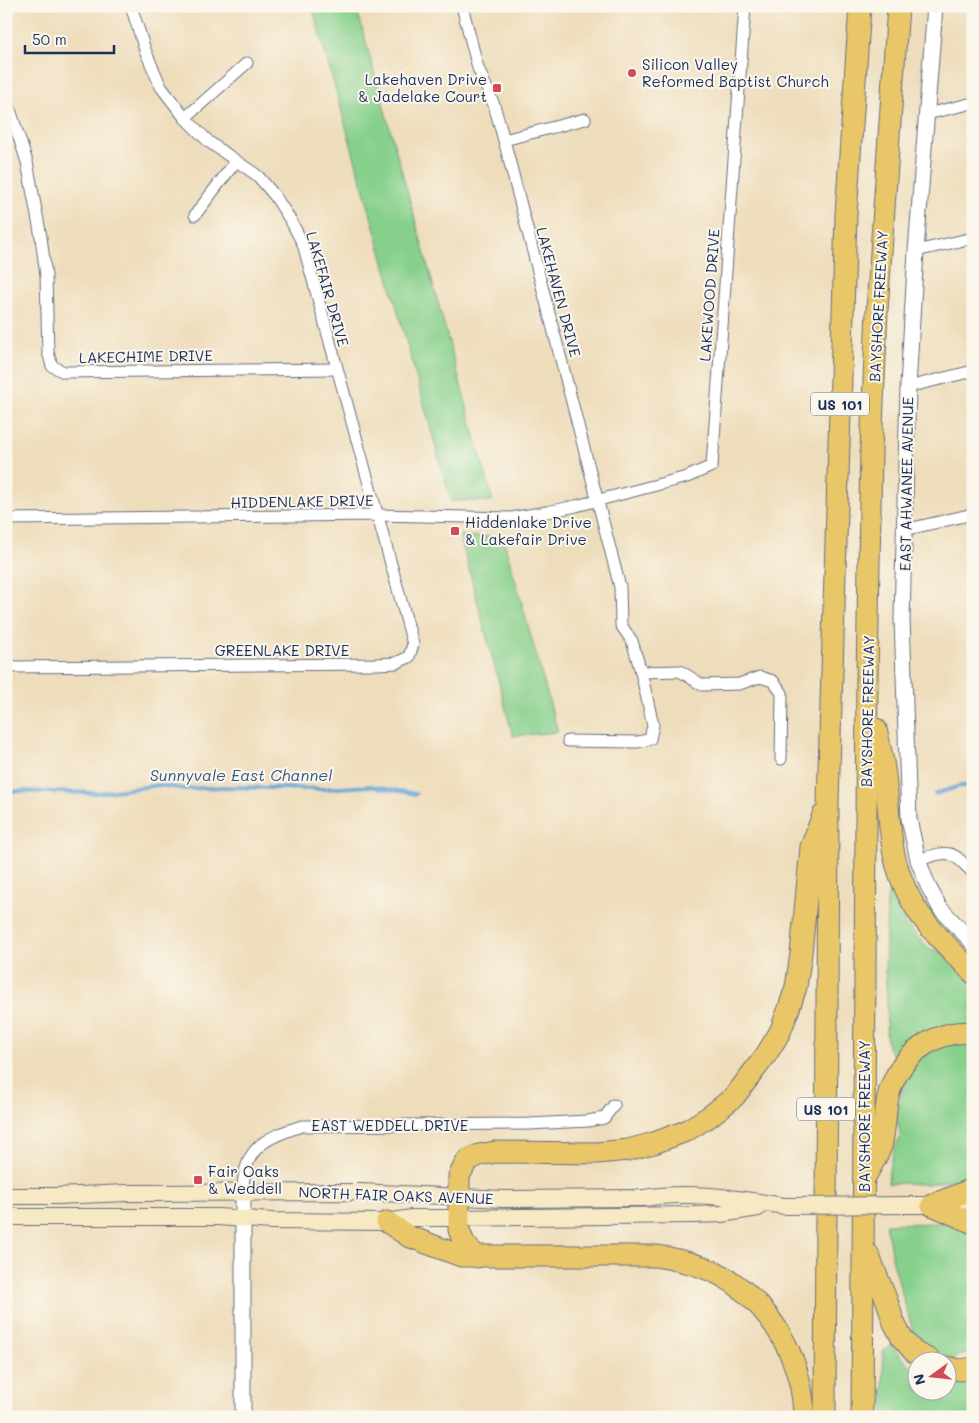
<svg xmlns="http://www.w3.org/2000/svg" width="979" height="1423" font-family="Mali,sans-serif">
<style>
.green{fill:#87d08c;stroke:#518075}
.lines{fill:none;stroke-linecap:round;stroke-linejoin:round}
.stream{stroke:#60a2d4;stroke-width:4}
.minor-casing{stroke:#656c7f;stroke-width:13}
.tertiary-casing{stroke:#656c7f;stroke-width:17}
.secondary-casing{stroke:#656c7f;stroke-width:18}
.motorway-casing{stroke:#656c7f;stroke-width:23}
.minor{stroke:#fff;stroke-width:11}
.tertiary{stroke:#fff;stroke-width:15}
.secondary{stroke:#f6e9c3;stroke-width:16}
.motorway{stroke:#e9c769;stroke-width:21}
.secondary-bridge-casing{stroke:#656c7f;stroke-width:18;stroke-linecap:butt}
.secondary-bridge{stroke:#f6e9c3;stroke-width:16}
.poi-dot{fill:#d1495b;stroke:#fbf7ec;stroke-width:2}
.labels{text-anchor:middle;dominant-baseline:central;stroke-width:4;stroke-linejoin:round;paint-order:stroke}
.shield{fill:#fbf7ec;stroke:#5e6b89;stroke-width:1}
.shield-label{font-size:14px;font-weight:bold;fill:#1b2f5e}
.poi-label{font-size:15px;fill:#1b2f5e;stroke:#fbf7ec;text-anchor:start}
.street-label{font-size:15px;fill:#1b2f5e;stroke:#fbf7ec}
.water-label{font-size:16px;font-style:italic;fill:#335787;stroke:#fbf7ec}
</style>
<rect width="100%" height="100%" fill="#fbf7ec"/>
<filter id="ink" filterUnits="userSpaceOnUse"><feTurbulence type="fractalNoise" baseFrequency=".02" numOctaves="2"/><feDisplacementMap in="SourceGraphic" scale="10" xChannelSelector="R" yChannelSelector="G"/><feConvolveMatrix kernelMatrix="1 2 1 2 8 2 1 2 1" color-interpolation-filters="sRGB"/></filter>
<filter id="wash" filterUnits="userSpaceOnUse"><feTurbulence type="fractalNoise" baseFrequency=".0096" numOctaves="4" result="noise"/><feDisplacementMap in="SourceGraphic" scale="20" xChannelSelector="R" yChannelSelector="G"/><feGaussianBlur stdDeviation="1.12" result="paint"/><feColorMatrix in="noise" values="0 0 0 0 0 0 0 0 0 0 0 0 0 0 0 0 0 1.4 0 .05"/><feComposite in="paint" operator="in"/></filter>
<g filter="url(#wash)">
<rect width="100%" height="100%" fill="#edb"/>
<!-- green -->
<g class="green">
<path d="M 312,6 L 356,6 L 493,501 L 451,501 Z"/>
<path d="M 460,536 L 503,537 L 558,732 L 513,736 Z"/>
<path d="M 890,890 L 894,894 L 900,915 L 919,939 L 931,949 L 943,953 L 973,986 L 973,1028 L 896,1061 L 888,1047 L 886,1037 L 887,999 L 885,971 L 887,900 L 888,893 Z"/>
<path d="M 953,1044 L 973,1044 L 973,1177 L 927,1184 L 888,1183 C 889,1164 892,1151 901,1135 C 900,1129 896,1122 897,1116 C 897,1100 909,1070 921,1059 C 930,1051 942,1048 953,1044 Z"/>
<path d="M 939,1223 L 959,1226 L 973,1231 L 973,1356 L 961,1354 L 953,1360 L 944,1360 L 932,1354 L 915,1339 L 892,1258 L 886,1224 Z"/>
<path d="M 891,1345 C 900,1355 906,1363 916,1370 L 916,1390 L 946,1390 L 947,1382 L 973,1383 L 973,1417 L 884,1417 L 883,1351 Z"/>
</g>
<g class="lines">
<!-- stream -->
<g class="stream">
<path d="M 6,791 L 99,793 L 159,785 L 185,789 L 223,787 L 322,789 L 370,786 L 416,794"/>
<path d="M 935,794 L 960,786 L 973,786"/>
</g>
</g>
</g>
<g filter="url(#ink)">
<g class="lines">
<!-- minor casing -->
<g class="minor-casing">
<g id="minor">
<path d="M 462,6 L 478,68 L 494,105 L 504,140 L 620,587 L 621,625 L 632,641 L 641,672 L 653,725 L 650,739 L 638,742 L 568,741"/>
<path d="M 6,97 L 27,162 L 41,237 L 46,276 L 48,352 L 52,366 L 64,372 L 336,369"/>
<path d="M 927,114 L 973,103"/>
<path d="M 185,118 L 247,63"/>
<path d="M 504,140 L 585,119"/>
<path d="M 195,215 L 236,161"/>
<path d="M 916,251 L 973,238"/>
<path d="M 908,387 L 973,371"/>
<path d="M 6,519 L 377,515 L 511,518 L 547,512 L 576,506 L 687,477 L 712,466 L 745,6"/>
<path d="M 904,530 L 973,514"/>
<path d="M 6,667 L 377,664 L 396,663 L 409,657 L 413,644 L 303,244 L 291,221 L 275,196 L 258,176 L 209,142 L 185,118 L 161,87 L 145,50 L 131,6"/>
<path d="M 641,672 L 680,671 L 702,685 L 739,684 L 760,677 L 773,681 L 782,693 L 781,759"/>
<path d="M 918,860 C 949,851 950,848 973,873"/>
<path d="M 243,1192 C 243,1149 263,1138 302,1126 L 529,1124 L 588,1121 L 604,1118 L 614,1105"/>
</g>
</g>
<!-- tertiary casing -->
<g class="tertiary-casing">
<g id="tertiary">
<path d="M 935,6 L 916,251 L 908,387 L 902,619 L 909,819 L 918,860 L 928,886 L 940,908 L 973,943"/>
<path d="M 243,1417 L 243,1192"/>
</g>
</g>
<!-- secondary casing -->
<g class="secondary-casing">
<g id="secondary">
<path d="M 6,1196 L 56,1196 L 127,1193 L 360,1192 L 503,1199 L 644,1198 C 690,1190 738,1199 785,1206"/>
<path d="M 911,1205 L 973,1205"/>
<path d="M 6,1217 L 218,1217 L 271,1221 L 387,1222 L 412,1218 L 447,1218 L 694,1215 L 721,1214 L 758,1208"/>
</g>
</g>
<!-- motorway casing -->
<g class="motorway-casing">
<g id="motorway">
<path d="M 876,729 C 880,747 885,766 886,785 C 891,829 889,860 911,900 C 926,928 952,950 973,973"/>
<path d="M 865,1177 C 870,1167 878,1156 881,1146 C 886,1129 884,1110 889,1093 C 900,1056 934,1029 973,1033"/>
<path d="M 932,1205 L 973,1223"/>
<path d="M 932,1205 L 973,1189"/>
<path d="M 387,1222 L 408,1236 L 461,1256 L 656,1256 C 683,1260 712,1267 735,1284 C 777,1315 803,1365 804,1417"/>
<path d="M 868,1254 L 887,1301 L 894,1323 L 902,1338 L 914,1352 L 930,1360"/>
<path d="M 477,1257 L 464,1243 L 459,1230 L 459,1176 L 467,1161 L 479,1155 L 495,1152 L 597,1153 L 628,1150 L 654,1143 L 686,1131 L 710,1116 L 734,1097 L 766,1055 L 780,1032 L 788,1011 L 796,987 L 801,954 L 811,847 L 823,815"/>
<path d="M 946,1367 L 960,1370 L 973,1368"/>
<path d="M 825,1417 L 828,802 L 846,215 L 860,6"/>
<path d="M 862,1417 L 867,678 L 871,450 L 877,310 L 898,6"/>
</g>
</g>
<!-- minor -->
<use href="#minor" class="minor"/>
<!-- tertiary -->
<use href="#tertiary" class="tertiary"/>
<!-- secondary -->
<use href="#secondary" class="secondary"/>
<!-- motorway -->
<use href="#motorway" class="motorway"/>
<!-- secondary-bridge casing -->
<g class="secondary-bridge-casing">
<path id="secondary-bridge" d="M 785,1206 L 911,1205"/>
</g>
<!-- secondary-bridge -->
<use href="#secondary-bridge" class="secondary-bridge"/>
</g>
</g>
<!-- markers -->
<g class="poi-dot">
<circle cx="632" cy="73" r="5"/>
<rect x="492" y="83" width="10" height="10" rx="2.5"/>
<rect x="450" y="526" width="10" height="10" rx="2.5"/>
<rect x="193" y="1175" width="10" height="10" rx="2.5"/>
</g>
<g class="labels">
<!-- shield labels -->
<g class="shield">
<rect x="811" y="392.5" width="58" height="23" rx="4"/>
<rect x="797" y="1097.5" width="58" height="23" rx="4"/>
</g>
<g class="shield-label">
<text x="840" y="404">US 101</text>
<text x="826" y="1109">US 101</text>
</g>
<!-- poi labels -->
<g class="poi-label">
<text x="642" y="64">Silicon Valley<tspan x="642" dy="17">Reformed Baptist Church</tspan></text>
<text x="487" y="79" text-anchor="end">Lakehaven Drive<tspan x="487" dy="17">&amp; Jadelake Court</tspan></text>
<text x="465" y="522">Hiddenlake Drive<tspan x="465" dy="17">&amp; Lakefair Drive</tspan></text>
<text x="208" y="1171">Fair Oaks<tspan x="208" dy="17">&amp; Weddell</tspan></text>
</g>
<!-- street labels -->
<g class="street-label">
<text transform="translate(328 289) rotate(74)">LAKEFAIR DRIVE</text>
<text transform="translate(559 292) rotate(75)">LAKEHAVEN DRIVE</text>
<text transform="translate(709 295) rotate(-86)">LAKEWOOD DRIVE</text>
<text transform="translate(878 306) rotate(-87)">BAYSHORE FREEWAY</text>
<text transform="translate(146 356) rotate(-1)">LAKECHIME DRIVE</text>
<text transform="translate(906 484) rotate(-89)">EAST AHWANEE AVENUE</text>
<text transform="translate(302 501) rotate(-1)">HIDDENLAKE DRIVE</text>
<text x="282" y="650">GREENLAKE DRIVE</text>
<text transform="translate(867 711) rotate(-89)">BAYSHORE FREEWAY</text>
<text transform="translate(864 1116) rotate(-90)">BAYSHORE FREEWAY</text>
<text x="390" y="1125">EAST WEDDELL DRIVE</text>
<text transform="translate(396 1195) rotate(2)">NORTH FAIR OAKS AVENUE</text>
</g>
<!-- water labels -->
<g class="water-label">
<text x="241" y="774">Sunnyvale East Channel</text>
</g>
</g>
<!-- margin -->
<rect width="979" height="1423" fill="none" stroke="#fbf7ec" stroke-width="25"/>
<!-- north arrow -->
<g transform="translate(932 1376) rotate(255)"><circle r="24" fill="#fbf7ec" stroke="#a1a7b3"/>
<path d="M0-4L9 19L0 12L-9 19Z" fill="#d1495b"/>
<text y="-8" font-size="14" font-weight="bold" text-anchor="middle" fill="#1b2f5e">N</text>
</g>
<!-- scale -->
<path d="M25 45v8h89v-8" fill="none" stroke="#1b2f5e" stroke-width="2.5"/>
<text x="32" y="45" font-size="15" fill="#1b2f5e" stroke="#fbf7ec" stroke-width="4" paint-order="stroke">50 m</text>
</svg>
